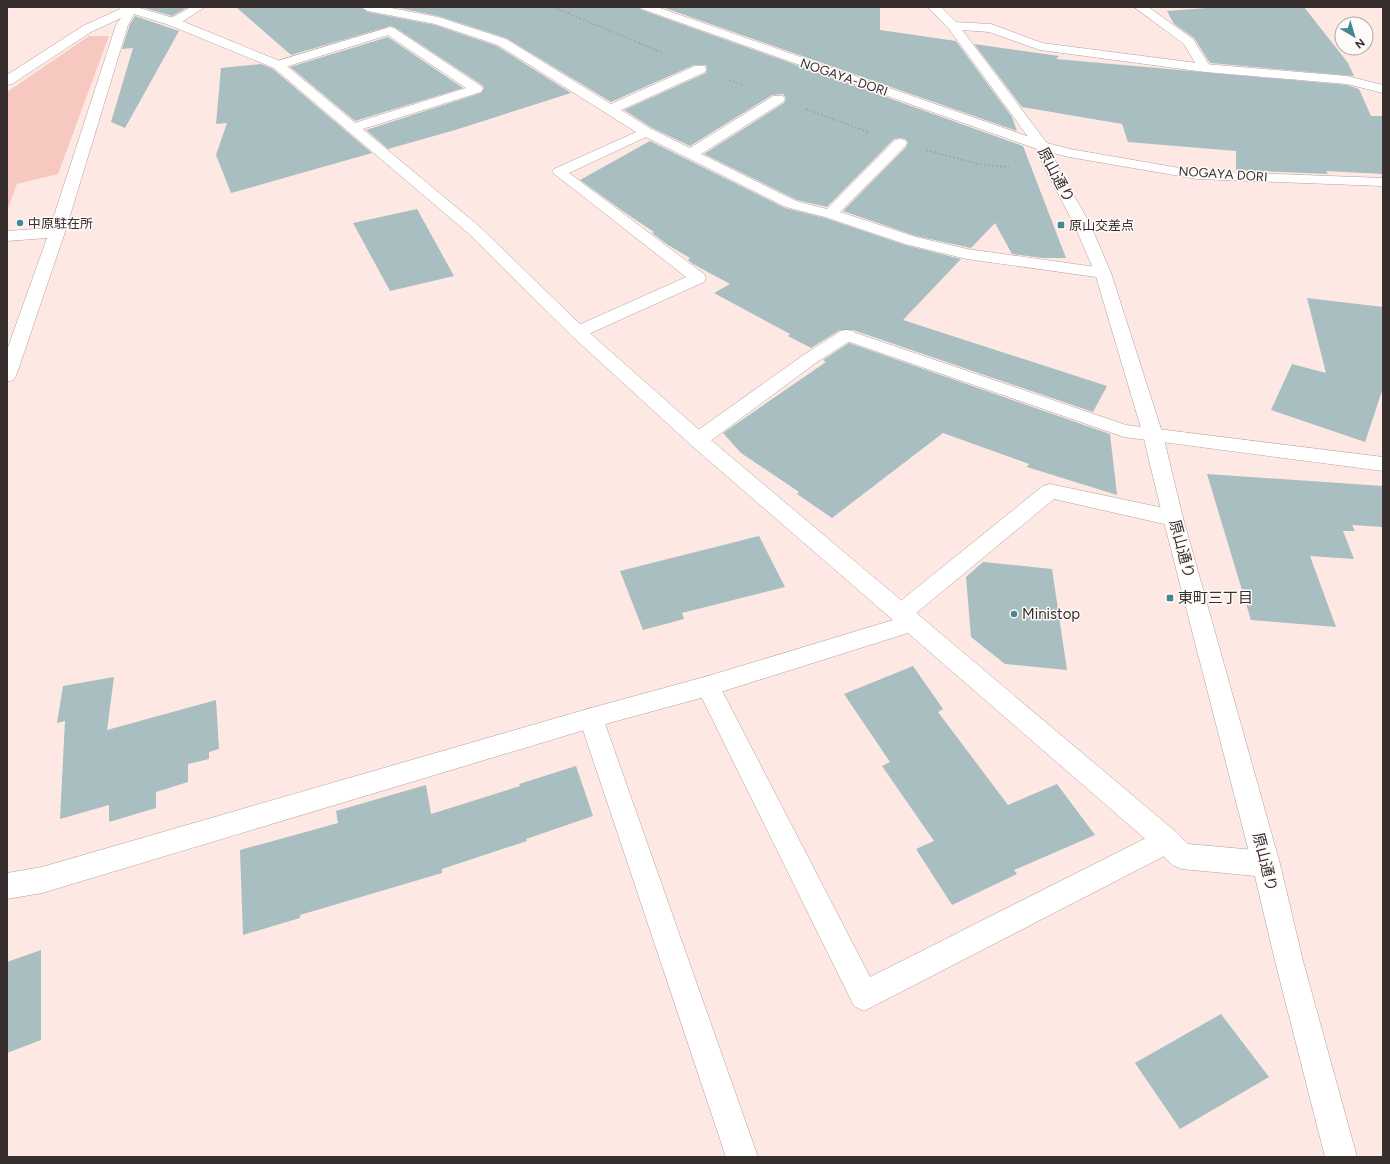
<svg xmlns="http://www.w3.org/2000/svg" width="1390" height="1164" font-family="Figtree,'Noto Sans JP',sans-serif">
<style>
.green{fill:#f7c8bf}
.building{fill:#a8bec1}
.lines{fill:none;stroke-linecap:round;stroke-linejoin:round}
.lane-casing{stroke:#b4a09c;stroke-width:1}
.street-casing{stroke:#b4a09c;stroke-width:1}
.secondary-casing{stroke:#b4a09c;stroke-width:1}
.path{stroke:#af9f9b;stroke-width:1.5;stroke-dasharray:2 2;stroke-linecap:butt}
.lane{fill:#fff;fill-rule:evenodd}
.street{fill:#fff;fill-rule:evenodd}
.secondary{fill:#fff;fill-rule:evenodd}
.poi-dot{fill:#428991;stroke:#fefaf9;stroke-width:1.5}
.labels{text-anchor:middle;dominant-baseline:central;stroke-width:3;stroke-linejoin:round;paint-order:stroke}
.far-street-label{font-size:13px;fill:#372f2d;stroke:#fefaf9}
.far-poi-label{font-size:13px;fill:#372f2d;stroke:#fefaf9;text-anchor:start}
.street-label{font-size:15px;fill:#372f2d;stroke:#fefaf9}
.poi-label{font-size:15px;fill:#372f2d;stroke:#fefaf9;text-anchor:start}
</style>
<rect width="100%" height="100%" fill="#fee8e4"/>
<!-- green -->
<path class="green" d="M 89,36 L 109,36 L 58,174 L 17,184 L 7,211 L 7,92 Z"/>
<!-- building -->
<g class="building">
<path d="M 141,7 L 188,7 L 172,16 Z"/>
<path d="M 236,7 L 360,7 L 368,12 L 435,25 L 497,46 L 571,93 L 455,130 L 388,149 L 366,130 L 481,93 L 484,88 L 482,85 L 394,27 L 390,26 L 291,55 Z"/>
<path d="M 394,7 L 638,7 L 642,10 L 1023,146 L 1066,258 L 1043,258 L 1012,254 L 995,223 L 971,248 L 916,236 L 843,211 L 906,147 L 908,142 L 905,139 L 900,138 L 894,139 L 827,207 L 797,200 L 704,154 L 784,103 L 786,98 L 783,94 L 772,95 L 690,146 L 652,128 L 624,110 L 706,73 L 707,69 L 706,65 L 694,65 L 611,102 L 506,38 L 438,16 Z"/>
<path d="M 662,7 L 880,7 L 880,30 L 956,41 L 1012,117 L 1017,131 Z"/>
<path d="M 1220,7 L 1304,7 L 1348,63 L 1354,76 L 1210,63 L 1194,38 L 1174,24 L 1167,11 Z"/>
<path d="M 135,16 L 179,31 L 125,128 L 111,122 L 133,48 L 122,49 L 130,24 Z"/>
<path d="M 388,37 L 463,88 L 355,121 L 290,67 Z"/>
<path d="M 974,44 L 1059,56 L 1056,59 L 1347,85 L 1359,89 L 1371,116 L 1383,116 L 1383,174 L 1326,171 L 1328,174 L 1236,170 L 1236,151 L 1128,142 L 1122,124 L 1022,107 Z"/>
<path d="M 261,64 L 273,69 L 372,153 L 231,193 L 216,155 L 227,123 L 216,124 L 221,68 Z"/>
<path d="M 650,141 L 785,208 L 825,218 L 905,245 L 961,259 L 903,320 L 1107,386 L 1093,412 L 853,330 L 840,330 L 811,348 L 788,336 L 790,334 L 714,293 L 730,284 L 693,264 L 688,260 L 690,258 L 668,245 L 652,233 L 654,232 L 624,212 L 580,180 Z"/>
<path d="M 417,209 L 454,276 L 390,291 L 353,223 Z"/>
<path d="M 1307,298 L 1383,307 L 1383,388 L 1365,442 L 1271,410 L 1292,364 L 1326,373 Z"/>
<path d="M 849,343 L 1110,434 L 1117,495 L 1027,467 L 1029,464 L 943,433 L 832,518 L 797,494 L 799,492 L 741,453 L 723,433 L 826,362 L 823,360 L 826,358 Z"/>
<path d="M 1207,474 L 1383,486 L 1383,527 L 1352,525 L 1355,531 L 1343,531 L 1354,559 L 1310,556 L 1336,627 L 1251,620 Z"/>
<path d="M 759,536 L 785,587 L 682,613 L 684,619 L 643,630 L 620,571 Z"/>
<path d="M 983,562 L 1052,569 L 1067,670 L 1005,664 L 971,637 L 966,577 Z"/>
<path d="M 913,666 L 943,709 L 938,712 L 1008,805 L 1057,784 L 1095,835 L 1014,870 L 1017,874 L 952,905 L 916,849 L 934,841 L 882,766 L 890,762 L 844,694 Z"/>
<path d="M 114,677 L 107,730 L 216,700 L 219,749 L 209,752 L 209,759 L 188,764 L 188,782 L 156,792 L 156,808 L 109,822 L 109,805 L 60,819 L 65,721 L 57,723 L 63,686 Z"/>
<path d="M 576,766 L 593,816 L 526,839 L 527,841 L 442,869 L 442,873 L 300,915 L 300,918 L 243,935 L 240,850 L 338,823 L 336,811 L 426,785 L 431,814 L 520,786 L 519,784 Z"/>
<path d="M 41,950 L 41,1040 L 7,1053 L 7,962 Z"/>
<path d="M 1221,1014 L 1269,1077 L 1180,1129 L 1135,1063 Z"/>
</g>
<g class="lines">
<!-- lane casing -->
<g class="lane-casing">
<g id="lane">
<path d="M 191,7 L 205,7 L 177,25 L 169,25 L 167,22 L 169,19 Z"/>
<path d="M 362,7 L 386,7 L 438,17 L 506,39 L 611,104 L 695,66 L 705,66 L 706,69 L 705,72 L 621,110 L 651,129 L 690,148 L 773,96 L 783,96 L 785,99 L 783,102 L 701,154 L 796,201 L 827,209 L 895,140 L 900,139 L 905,140 L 907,143 L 905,146 L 840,212 L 916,237 L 967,249 L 1103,268 L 1109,270 L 1111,273 L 1109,276 L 1103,278 L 967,259 L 905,244 L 825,217 L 786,207 L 646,137 L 569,173 L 704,274 L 706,278 L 704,282 L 584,336 L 578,337 L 572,336 L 569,332 L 572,328 L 686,277 L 552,172 L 554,169 L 636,132 L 498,45 L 435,24 L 368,11 L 364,9 Z"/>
<path d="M 1134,7 L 1148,7 L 1193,39 L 1211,68 L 1210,71 L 1200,71 L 1184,44 Z"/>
<path d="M 390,27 L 394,28 L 481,86 L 483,89 L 481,92 L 353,132 L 348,131 L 346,128 L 348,125 L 466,88 L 388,35 L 282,68 L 274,68 L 272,65 L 274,62 Z"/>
<path d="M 847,330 L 853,331 L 856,335 L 853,339 L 817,362 L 705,445 L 698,447 L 691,445 L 688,440 L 691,435 L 805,354 L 841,331 Z"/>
<path d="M 1050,484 L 1173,510 L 1180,513 L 1183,518 L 1180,523 L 1173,526 L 1054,499 L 909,619 L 901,622 L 893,619 L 890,613 L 893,607 L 1043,486 Z"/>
<path d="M 708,676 L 716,679 L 870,977 L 1158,832 L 1167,829 L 1176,832 L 1180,841 L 1176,850 L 864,1011 L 854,1006 L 696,686 L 700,679 Z"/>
<path d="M 591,708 L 600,711 L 603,718 L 758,1157 L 726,1157 L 579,718 L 582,711 Z"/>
</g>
</g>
<!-- street casing -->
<g class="street-casing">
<g id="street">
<path d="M 118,7 L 136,7 L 177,19 L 282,62 L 480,227 L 584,328 L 705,435 L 1176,832 L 1188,844 L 1266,851 L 1276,855 L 1280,864 L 1276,873 L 1266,877 L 1182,869 L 1172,865 L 1158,850 L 908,633 L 708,696 L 591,728 L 42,893 L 7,899 L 7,873 L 42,867 L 591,708 L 708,676 L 893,620 L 691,445 L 572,336 L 468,233 L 274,68 L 169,25 L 134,14 L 128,25 L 65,232 L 16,376 L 13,380 L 7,382 L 7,350 L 47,238 L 7,241 L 7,231 L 50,228 L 116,25 L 121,18 L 91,32 L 12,84 L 7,85 L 7,75 L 83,26 L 120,9 Z"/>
<path d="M 640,7 L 657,7 L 1047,143 L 1070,149 L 1197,171 L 1383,178 L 1383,186 L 1197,179 L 1069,157 L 1037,149 L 642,9 Z"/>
<path d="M 953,22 L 991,24 L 1042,43 L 1205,64 L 1347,76 L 1383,85 L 1383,93 L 1347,84 L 1205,72 L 1040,50 L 989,32 L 949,29 L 947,26 L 949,23 Z"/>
<path d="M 847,330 L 1126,425 L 1383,457 L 1383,471 L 1124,437 L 841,339 L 838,335 L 841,331 Z"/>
</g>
</g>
<!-- secondary casing -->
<g class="secondary-casing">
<path id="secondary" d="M 928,7 L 941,7 L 957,23 L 1049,146 L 1059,169 L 1090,224 L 1111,273 L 1163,435 L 1183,518 L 1280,864 L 1303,961 L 1357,1157 L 1325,1157 L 1275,961 L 1252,864 L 1163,518 L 1143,435 L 1095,273 L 1074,224 L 1045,169 L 1035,146 L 949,29 Z"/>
</g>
<!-- path -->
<g class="path">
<path d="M 553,7 L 663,53"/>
<path d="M 729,80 L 743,85"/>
<path d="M 806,109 L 868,132"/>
<path d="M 926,150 L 982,165 L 1009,167"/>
</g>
<!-- lane -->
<use href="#lane" class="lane"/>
<!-- street -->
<use href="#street" class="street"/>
<!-- secondary -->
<use href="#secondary" class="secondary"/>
</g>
<!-- markers -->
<g class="poi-dot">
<circle cx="20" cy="223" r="4"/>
<rect x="1057" y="221" width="8" height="8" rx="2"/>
<rect x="1166" y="594" width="8" height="8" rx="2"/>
<circle cx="1014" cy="614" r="4"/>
</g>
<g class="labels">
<!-- far-street labels -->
<g class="far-street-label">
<text transform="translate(844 77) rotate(19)">NOGAYA-DORI</text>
<text transform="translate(1223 174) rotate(4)">NOGAYA DORI</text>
</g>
<!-- far-poi labels -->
<g class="far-poi-label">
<text x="28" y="223">中原駐在所</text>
<text x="1069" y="225">原山交差点</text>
</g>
<!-- street labels -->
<g class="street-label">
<text transform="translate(1056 175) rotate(62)">原山通り</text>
<text transform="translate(1182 549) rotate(75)">原山通り</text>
<text transform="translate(1265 862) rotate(76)">原山通り</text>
</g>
<!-- poi labels -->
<g class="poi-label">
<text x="1178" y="598">東町三丁目</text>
<text x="1022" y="614">Ministop</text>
</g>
</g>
<!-- border -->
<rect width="1390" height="1164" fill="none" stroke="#372f2d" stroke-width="16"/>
<!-- north arrow -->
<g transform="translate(1354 36) rotate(142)"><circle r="19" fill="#fefaf9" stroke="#aea9a7"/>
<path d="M0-3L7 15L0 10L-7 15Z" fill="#428991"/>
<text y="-6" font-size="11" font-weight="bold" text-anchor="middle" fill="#372f2d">N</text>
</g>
</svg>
